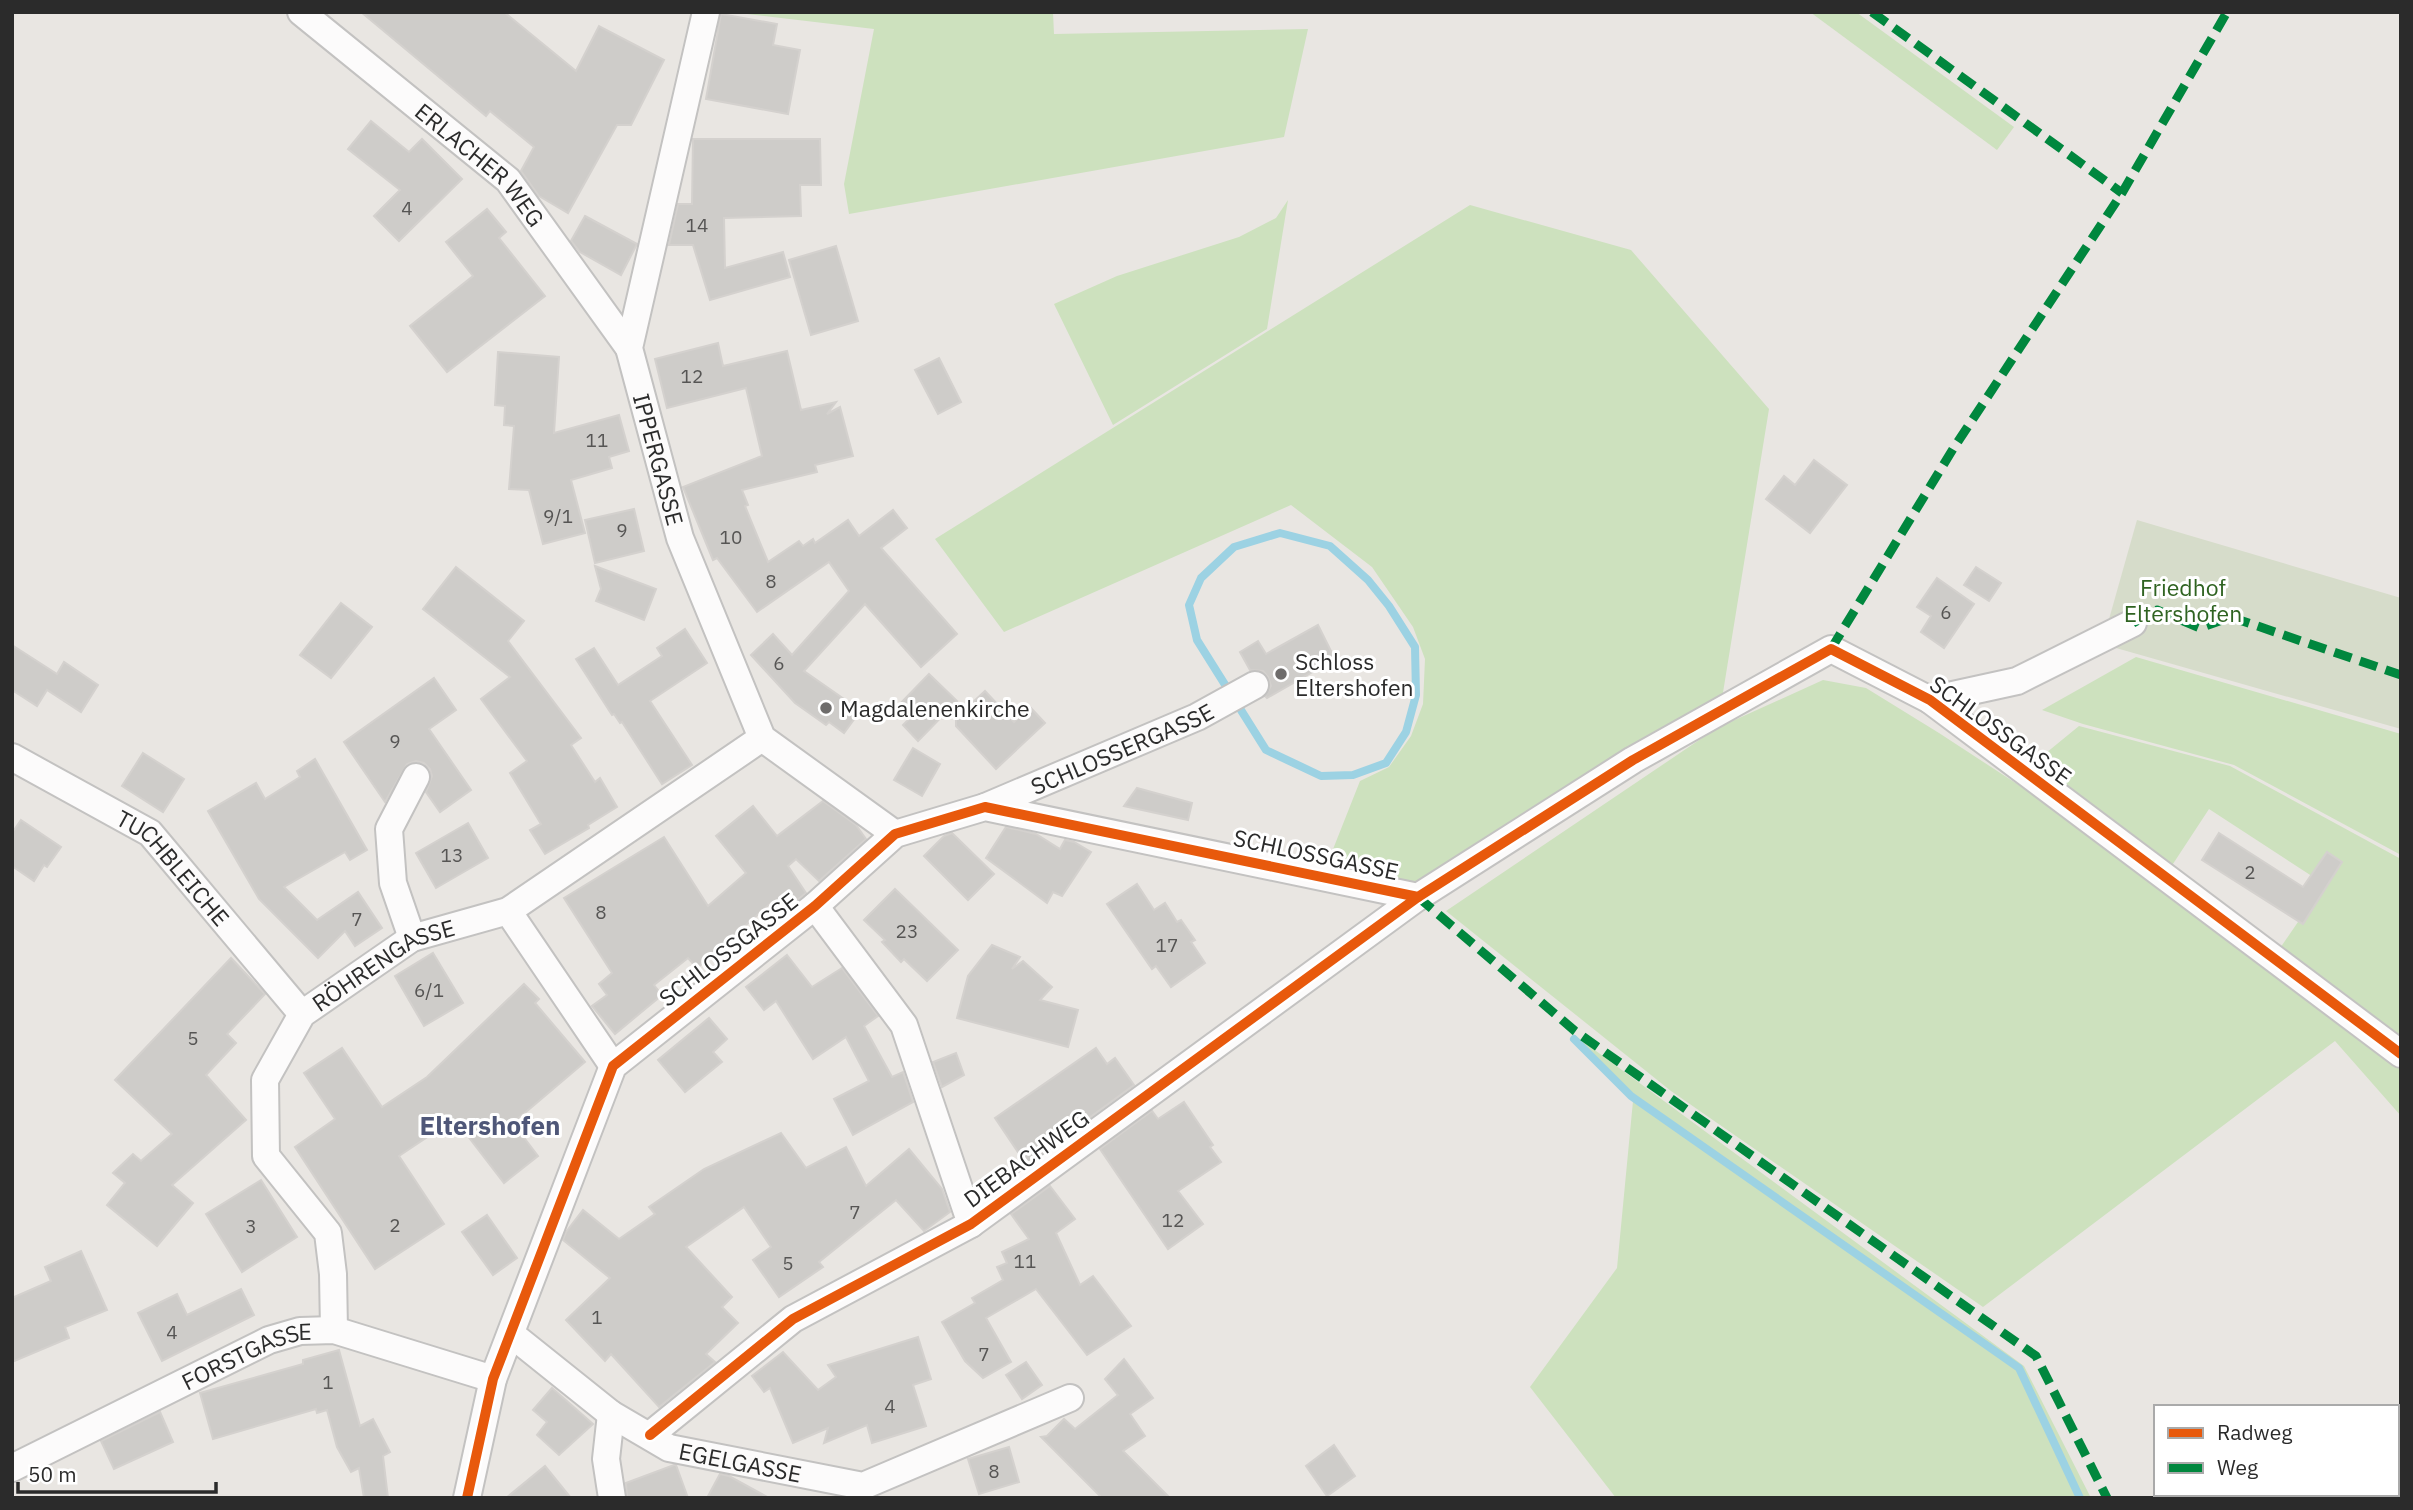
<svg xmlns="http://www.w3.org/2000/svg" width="2413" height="1510" font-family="'IBM Plex Sans',sans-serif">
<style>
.green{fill:#cde1be}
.cemetery{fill:#d6dcca}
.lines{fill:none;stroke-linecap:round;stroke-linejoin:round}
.stream{stroke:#9cd2e3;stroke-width:8}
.building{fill:#ceccc9;stroke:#d4d1ce;stroke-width:2}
.minor-casing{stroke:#c3c2c1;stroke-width:30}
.minor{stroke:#fcfbfb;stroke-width:26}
.quiet{stroke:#00873e;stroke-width:9;stroke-dasharray:18 9;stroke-linecap:butt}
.cycleway-casing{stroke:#fff;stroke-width:15}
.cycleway{stroke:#e8590c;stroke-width:10}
.poi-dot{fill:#6e6c6b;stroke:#fff;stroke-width:2.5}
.labels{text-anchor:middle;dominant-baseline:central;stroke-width:6;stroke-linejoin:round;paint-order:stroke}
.number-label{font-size:19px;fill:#565554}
.street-label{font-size:23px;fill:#2b2b2b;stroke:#fff}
.park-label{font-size:23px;fill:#2f6321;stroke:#fff}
.poi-label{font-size:23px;fill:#2b2b2b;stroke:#fff;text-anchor:start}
.quarter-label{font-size:26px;font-weight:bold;fill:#4f5778;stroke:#fff}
</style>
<rect width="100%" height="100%" fill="#e9e6e2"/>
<!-- green -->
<g class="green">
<path d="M 730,12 L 1053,12 L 1054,34 L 1308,29 L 1284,137 L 849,214 L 844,184 L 874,29 Z"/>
<path d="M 1810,12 L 1856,12 L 2014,127 L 1997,150 Z"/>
<path d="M 1288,200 L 1267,329 L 1113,425 L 1054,304 L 1117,276 L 1239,237 L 1276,218 Z"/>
<path d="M 1470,205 L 1631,250 L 1769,409 L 1720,711 L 1418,897 L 1322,877 L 1360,781 L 1389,767 L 1411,736 L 1423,704 L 1425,659 L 1413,627 L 1372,567 L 1291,505 L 1004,632 L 935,539 Z"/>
<path d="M 2136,657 L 2401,734 L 2401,855 L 2234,765 L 2083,724 L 2042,710 Z"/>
<path d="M 1823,680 L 1866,688 L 1939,733 L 2063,814 L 2401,1059 L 2401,1116 L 2335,1041 L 1983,1307 L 1671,1091 L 1446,911 L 1717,728 Z"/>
<path d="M 2079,726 L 2230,766 L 2401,859 L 2401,1039 L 2276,954 L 2324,884 L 2209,809 L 2169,870 L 2035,762 Z"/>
<path d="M 1573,1034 L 2024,1366 L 2091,1498 L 1616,1498 L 1530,1387 L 1617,1268 L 1633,1101 Z"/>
</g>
<!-- cemetery -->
<path class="cemetery" d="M 2137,520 L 2401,598 L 2401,729 L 2102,644 Z"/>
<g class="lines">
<!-- stream -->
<g class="stream">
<path d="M 1280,533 L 1330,546 L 1368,580 L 1389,606 L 1415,647 L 1416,695 L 1406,732 L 1386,763 L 1353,775 L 1321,776 L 1266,750 L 1197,640 L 1189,605 L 1201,578 L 1234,547 Z"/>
<path d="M 1574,1039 L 1631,1096 L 2019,1368 L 2080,1498"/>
</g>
</g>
<!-- building -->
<g class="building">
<path d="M 361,12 L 504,12 L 576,71 L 599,26 L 664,60 L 631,125 L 617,125 L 568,213 L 539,196 L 521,171 L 534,147 L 490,111 L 486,116 Z"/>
<path d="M 721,14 L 777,24 L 773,45 L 800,50 L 788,114 L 706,99 Z"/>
<path d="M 371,121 L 409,152 L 422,139 L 462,179 L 399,241 L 374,216 L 400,190 L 348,149 Z"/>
<path d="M 693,139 L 820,139 L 821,185 L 800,185 L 801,216 L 724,218 L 725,268 L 783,252 L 790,277 L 710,300 L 693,245 L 669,245 L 678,204 L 692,204 Z"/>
<path d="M 487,209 L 506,232 L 499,238 L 545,296 L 447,372 L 410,326 L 473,276 L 446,242 Z"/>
<path d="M 585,216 L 637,244 L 621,275 L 580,252 L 571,241 Z"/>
<path d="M 836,246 L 858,321 L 811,335 L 789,260 Z"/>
<path d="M 718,343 L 723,366 L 787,351 L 801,410 L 836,402 L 827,414 L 840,407 L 853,456 L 815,465 L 817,472 L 742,490 L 748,505 L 745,506 L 768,562 L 799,541 L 803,546 L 813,539 L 815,543 L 848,520 L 859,536 L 893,510 L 907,528 L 881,548 L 957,634 L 921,667 L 865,604 L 804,671 L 844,699 L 842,702 L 858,714 L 844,733 L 829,722 L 826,725 L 795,703 L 751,655 L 773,634 L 792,655 L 849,591 L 829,562 L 757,612 L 717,558 L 713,560 L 683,487 L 762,456 L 746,388 L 667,408 L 655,359 Z"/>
<path d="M 498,352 L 559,357 L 554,433 L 619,415 L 629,451 L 609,457 L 612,468 L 571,480 L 585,533 L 543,544 L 529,490 L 509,489 L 514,426 L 504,425 L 505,406 L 495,405 Z"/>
<path d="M 939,358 L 961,402 L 938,414 L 915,370 Z"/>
<path d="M 1814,460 L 1847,485 L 1810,533 L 1766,499 L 1784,476 L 1795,485 Z"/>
<path d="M 634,509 L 644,551 L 595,563 L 585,520 Z"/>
<path d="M 595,566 L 656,589 L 644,620 L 596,601 L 601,589 Z"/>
<path d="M 456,567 L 524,621 L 508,641 L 581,738 L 571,745 L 595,782 L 600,778 L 617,807 L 588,825 L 589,828 L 545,854 L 530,830 L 541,824 L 510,773 L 527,761 L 481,699 L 510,677 L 423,609 Z"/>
<path d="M 1976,567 L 2001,583 L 1989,601 L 1964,585 Z"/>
<path d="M 1937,578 L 1974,604 L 1944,648 L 1921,632 L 1931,616 L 1917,607 Z"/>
<path d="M 341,603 L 372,627 L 331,678 L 300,655 Z"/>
<path d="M 1318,625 L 1335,659 L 1267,698 L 1265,696 L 1271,686 L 1268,677 L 1263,671 L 1250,670 L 1240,652 L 1258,641 L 1266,654 Z"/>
<path d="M 685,629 L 707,663 L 650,701 L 692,765 L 662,784 L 622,722 L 620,723 L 614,714 L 612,715 L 576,659 L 594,648 L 618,685 L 662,656 L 657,648 Z"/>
<path d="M 12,645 L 57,674 L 64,662 L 98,685 L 81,712 L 47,690 L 37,706 L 12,690 Z"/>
<path d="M 929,674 L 957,701 L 918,741 L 903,725 L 908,720 L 896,708 Z"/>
<path d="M 434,678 L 456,710 L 429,729 L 471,790 L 440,812 L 426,792 L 432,776 L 430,769 L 424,763 L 416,761 L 407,764 L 385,802 L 344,742 Z"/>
<path d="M 985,691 L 1014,722 L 1030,707 L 1045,723 L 996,769 L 956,726 L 956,718 Z"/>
<path d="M 913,748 L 940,764 L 922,796 L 894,780 Z"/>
<path d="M 143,753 L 184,779 L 163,812 L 122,786 Z"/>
<path d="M 315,759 L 367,850 L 350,860 L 345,852 L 284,887 L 317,920 L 358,892 L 382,928 L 355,946 L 345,931 L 318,958 L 259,899 L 208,811 L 256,783 L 265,799 L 300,777 L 297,771 Z"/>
<path d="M 1137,788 L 1192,803 L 1188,820 L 1124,806 Z"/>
<path d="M 823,801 L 856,825 L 866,839 L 819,881 L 796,859 L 788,866 L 806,893 L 779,914 L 771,903 L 697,968 L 688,958 L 654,985 L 662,995 L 615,1034 L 592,1006 L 607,995 L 599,984 L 612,973 L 564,898 L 664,837 L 708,906 L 746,873 L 716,836 L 753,806 L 777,836 Z"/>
<path d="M 21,820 L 61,847 L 47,867 L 44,865 L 34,881 L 12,866 L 12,833 Z"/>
<path d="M 468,823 L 488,858 L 436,888 L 416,853 Z"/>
<path d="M 1006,827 L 1036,834 L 1060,849 L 1065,840 L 1074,842 L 1091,852 L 1062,896 L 1053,892 L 1047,903 L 986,858 Z"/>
<path d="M 952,833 L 994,874 L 968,900 L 924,856 L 944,836 Z"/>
<path d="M 2219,833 L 2303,887 L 2327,852 L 2342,862 L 2303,924 L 2202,860 Z"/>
<path d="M 1137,884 L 1154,910 L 1165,903 L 1177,922 L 1181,920 L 1195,940 L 1191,942 L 1205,963 L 1171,987 L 1156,966 L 1152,969 L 1107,904 Z"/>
<path d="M 895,889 L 958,950 L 927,981 L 904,959 L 901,962 L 882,942 L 885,940 L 864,920 Z"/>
<path d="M 992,945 L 1020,957 L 1012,969 L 1023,961 L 1052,987 L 1040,1000 L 1078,1010 L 1068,1047 L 957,1018 L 968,976 Z"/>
<path d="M 433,953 L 463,1003 L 424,1026 L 395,976 Z"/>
<path d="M 787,955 L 812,987 L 842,968 L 878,1016 L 864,1026 L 892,1077 L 903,1072 L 913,1102 L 853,1135 L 834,1099 L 869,1081 L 846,1037 L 813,1059 L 776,1001 L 764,1010 L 746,987 Z"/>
<path d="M 231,958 L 265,994 L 227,1034 L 236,1043 L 206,1075 L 246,1120 L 172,1185 L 193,1203 L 157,1246 L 107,1205 L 125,1183 L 113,1173 L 133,1154 L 141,1161 L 172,1134 L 115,1080 Z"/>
<path d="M 524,984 L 539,999 L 535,1003 L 585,1062 L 513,1123 L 538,1156 L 504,1183 L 460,1126 L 457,1129 L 450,1122 L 399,1156 L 444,1224 L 375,1269 L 295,1147 L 335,1119 L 304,1073 L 342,1048 L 382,1107 L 427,1077 Z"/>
<path d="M 709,1018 L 727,1039 L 713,1052 L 722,1062 L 685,1092 L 658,1060 Z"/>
<path d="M 1096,1048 L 1107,1064 L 1115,1058 L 1134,1085 L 1026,1164 L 995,1118 Z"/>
<path d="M 956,1053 L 964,1075 L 942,1087 L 933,1062 Z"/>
<path d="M 1184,1102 L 1213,1145 L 1210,1147 L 1221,1162 L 1178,1191 L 1203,1224 L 1168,1249 L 1100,1149 L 1152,1111 L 1158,1119 Z"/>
<path d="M 781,1133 L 806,1168 L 846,1147 L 866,1186 L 909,1149 L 942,1189 L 950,1212 L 924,1231 L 896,1200 L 819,1262 L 823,1267 L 779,1297 L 753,1260 L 771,1247 L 744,1207 L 686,1247 L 732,1297 L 722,1307 L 738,1323 L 706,1354 L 715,1362 L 659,1407 L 611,1354 L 605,1361 L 566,1320 L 610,1278 L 563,1240 L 566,1232 L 583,1210 L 619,1239 L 655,1214 L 649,1207 L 704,1169 Z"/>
<path d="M 261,1180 L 297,1237 L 242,1272 L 206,1214 Z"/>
<path d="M 1050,1186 L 1075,1219 L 1056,1233 L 1080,1285 L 1093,1276 L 1131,1326 L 1087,1355 L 1036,1289 L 986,1318 L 1011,1362 L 983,1378 L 965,1361 L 942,1322 L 975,1303 L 972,1298 L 1003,1280 L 997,1267 L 1007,1263 L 1002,1252 L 1029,1239 L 1011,1214 Z"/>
<path d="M 487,1215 L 517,1258 L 493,1275 L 462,1232 Z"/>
<path d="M 81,1251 L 107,1310 L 65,1327 L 69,1338 L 12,1362 L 12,1298 L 51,1281 L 45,1267 Z"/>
<path d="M 241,1289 L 254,1315 L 162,1361 L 138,1313 L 177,1294 L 187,1315 Z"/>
<path d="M 918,1337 L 931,1379 L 913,1385 L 926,1426 L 872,1443 L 867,1425 L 824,1443 L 828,1428 L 793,1443 L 770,1388 L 764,1392 L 752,1376 L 783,1352 L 818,1390 L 836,1377 L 828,1365 Z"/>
<path d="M 339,1350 L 360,1426 L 373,1419 L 390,1452 L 383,1456 L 388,1498 L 364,1498 L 359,1468 L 351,1472 L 337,1447 L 327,1410 L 317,1413 L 316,1409 L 213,1439 L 200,1393 L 303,1364 L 303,1360 Z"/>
<path d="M 1124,1359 L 1153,1398 L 1130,1414 L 1145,1436 L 1123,1451 L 1170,1498 L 1102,1498 L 1041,1437 L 1047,1436 L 1064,1419 L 1075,1429 L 1118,1395 L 1105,1379 Z"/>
<path d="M 1026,1362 L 1042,1385 L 1022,1399 L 1006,1375 Z"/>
<path d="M 552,1388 L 593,1424 L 559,1455 L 537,1435 L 547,1422 L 533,1410 Z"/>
<path d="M 160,1412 L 173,1442 L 114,1469 L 101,1441 Z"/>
<path d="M 1334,1445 L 1355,1476 L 1327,1496 L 1306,1466 Z"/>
<path d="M 1009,1447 L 1019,1482 L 979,1494 L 968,1459 Z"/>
<path d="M 674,1465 L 676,1465 L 688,1498 L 627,1498 L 626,1483 Z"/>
<path d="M 545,1466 L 571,1498 L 506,1498 Z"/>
<path d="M 720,1474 L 729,1476 L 769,1498 L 707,1498 Z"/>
</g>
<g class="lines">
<!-- minor casing -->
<g class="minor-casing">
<g id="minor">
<path id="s1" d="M 301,12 L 508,180 L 629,348"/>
<path id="s2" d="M 706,12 L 629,348 L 680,538 L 762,738 L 895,834"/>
<path d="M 1930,700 L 2017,681 L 2133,623"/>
<path id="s3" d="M 12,757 L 150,833 L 302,1014"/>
<path id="s4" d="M 985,807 L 1197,717 L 1255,685"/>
<path d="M 815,906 L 904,1025 L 971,1224"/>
<path d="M 508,911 L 613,1066"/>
<path d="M 412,938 L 393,883 L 389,829 L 416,777"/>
<path id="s5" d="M 334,1330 L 333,1274 L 328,1233 L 266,1156 L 265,1080 L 302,1014 L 412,938 L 508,911 L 762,738"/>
<path id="s6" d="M 511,1334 L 611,1414 L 669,1448 L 863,1486 L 1070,1398"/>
<path d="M 611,1414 L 606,1459 L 612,1498"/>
<path d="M 650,1435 L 793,1319 L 971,1224 L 1418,897"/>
<path id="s7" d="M 12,1468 L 269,1340 L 300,1331 L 334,1330 L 493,1379"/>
<path d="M 467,1498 L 493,1379 L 613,1066 L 815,906 L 895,834 L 985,807 L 1418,897 L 1633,760 L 1831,649 L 1930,700 L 2401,1054"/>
</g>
</g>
<!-- minor -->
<use href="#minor" class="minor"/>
<!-- quiet -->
<g class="quiet">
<path d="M 1872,12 L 2122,193"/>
<path d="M 2133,623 L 2157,610 L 2200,628 L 2231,617 L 2401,675"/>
<path d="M 1831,649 L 1953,449 L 2122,193 L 2227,12"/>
<path d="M 1418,897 L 1575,1031 L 2036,1356 L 2107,1498"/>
</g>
<!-- cycleway casing -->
<g class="cycleway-casing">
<g id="cycleway">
<path d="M 650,1435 L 793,1319 L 971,1224 L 1418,897"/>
<path d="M 467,1498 L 493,1379 L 613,1066 L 815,906 L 895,834 L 985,807 L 1418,897 L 1633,760 L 1831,649 L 1930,700 L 2401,1054"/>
</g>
</g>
<!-- cycleway -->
<use href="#cycleway" class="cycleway"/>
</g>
<!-- markers -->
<g class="poi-dot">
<circle cx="1281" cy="674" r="7"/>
<circle cx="826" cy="708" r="7"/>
</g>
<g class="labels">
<!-- number labels -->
<g class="number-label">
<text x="407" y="208">4</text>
<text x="697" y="225">14</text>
<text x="692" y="376">12</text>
<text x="597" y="440">11</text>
<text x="558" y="516">9/1</text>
<text x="622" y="530">9</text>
<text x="731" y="537">10</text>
<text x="771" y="581">8</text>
<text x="1946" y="612">6</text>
<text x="779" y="663">6</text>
<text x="395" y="741">9</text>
<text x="452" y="855">13</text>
<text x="2250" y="872">2</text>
<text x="601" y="912">8</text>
<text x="357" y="919">7</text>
<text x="907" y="931">23</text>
<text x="1167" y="945">17</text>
<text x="429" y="990">6/1</text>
<text x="193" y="1038">5</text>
<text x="855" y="1212">7</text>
<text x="1173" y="1220">12</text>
<text x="395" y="1225">2</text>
<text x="251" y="1226">3</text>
<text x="1025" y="1261">11</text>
<text x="788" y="1263">5</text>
<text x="597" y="1317">1</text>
<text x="172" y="1332">4</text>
<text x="984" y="1354">7</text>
<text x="328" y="1382">1</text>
<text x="890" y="1406">4</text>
<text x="994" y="1471">8</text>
</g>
<!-- street labels -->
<g class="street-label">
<text stroke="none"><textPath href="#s1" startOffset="236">ERLACHER WEG</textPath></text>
<text stroke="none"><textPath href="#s2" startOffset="460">IPPERGASSE</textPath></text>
<text transform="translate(2001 730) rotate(36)">SCHLOSSGASSE</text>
<text stroke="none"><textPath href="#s4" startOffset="149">SCHLOSSERGASSE</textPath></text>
<text transform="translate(1316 854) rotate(12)">SCHLOSSGASSE</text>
<text stroke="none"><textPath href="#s3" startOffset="198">TUCHBLEICHE</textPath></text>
<text transform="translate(728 949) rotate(-38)">SCHLOSSGASSE</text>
<text stroke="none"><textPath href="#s5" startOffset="444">RÖHRENGASSE</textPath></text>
<text transform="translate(1026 1158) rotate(-36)">DIEBACHWEG</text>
<text stroke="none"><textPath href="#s7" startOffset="261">FORSTGASSE</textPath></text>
<text stroke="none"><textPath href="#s6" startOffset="268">EGELGASSE</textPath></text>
</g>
<!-- park labels -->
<g class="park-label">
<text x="2183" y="587">Friedhof<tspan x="2183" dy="26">Eltershofen</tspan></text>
</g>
<!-- poi labels -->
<g class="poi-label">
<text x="1295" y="661">Schloss<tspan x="1295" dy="26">Eltershofen</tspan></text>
<text x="840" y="708">Magdalenenkirche</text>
</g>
<!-- quarter labels -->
<g class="quarter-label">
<text x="490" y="1125">Eltershofen</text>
</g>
</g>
<!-- border -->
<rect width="2413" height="1510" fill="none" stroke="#2b2b2b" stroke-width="28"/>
<!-- legend -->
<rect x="2154" y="1405" width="245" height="91" fill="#ffffff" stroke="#aaaaaa" stroke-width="2"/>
<rect x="2168" y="1428" width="35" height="10" fill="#e8590c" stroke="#aaaaaa" stroke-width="2"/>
<text x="2217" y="1440" font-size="21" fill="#2b2b2b">Radweg</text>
<rect x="2168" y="1463" width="35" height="10" fill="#00873e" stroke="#aaaaaa" stroke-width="2"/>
<text x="2217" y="1475" font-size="21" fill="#2b2b2b">Weg</text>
<!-- scale -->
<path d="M18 1482v10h198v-10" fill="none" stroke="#2b2b2b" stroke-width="3.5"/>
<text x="28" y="1482" font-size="21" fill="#2b2b2b" stroke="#ffffff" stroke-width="5" paint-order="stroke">50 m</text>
</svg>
